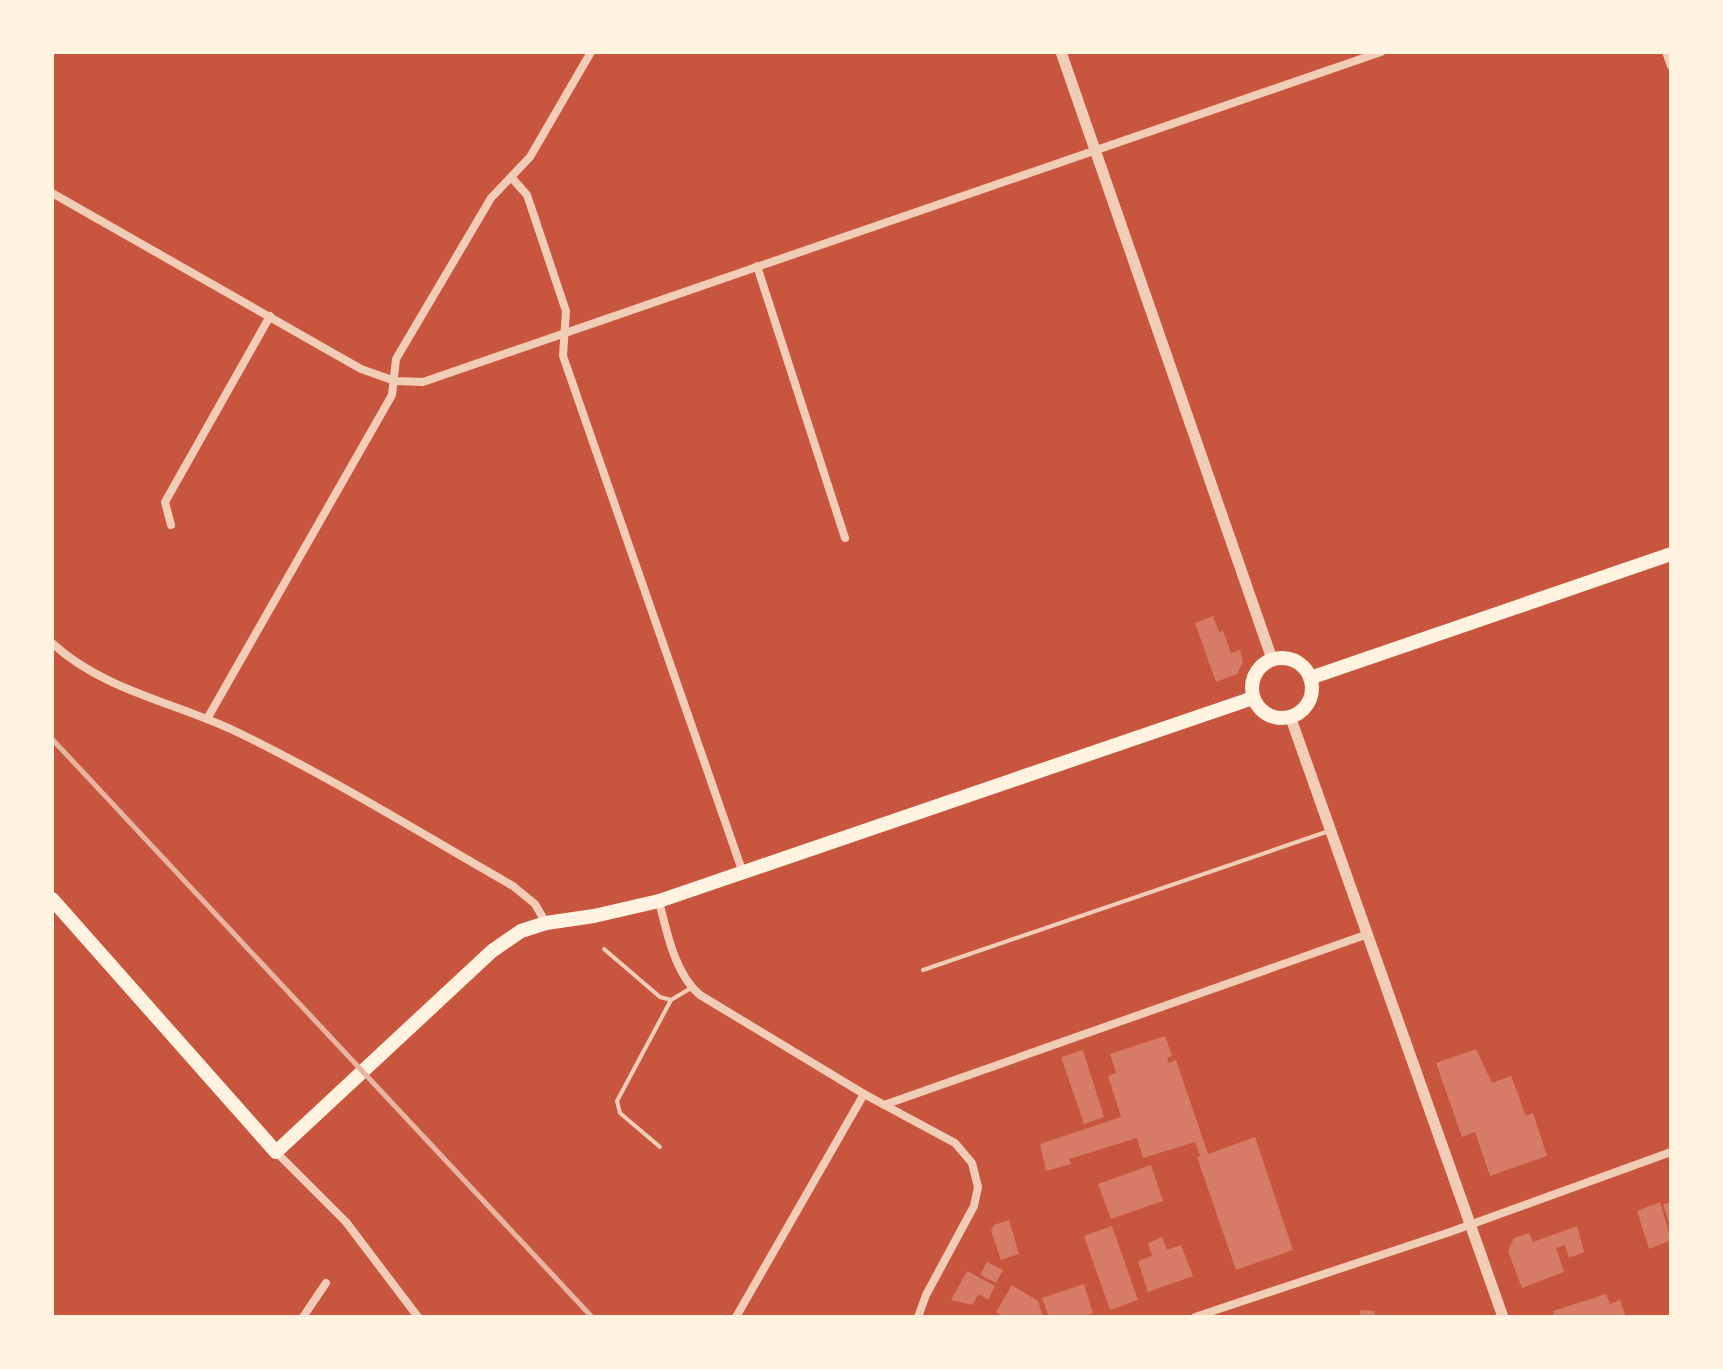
<svg xmlns="http://www.w3.org/2000/svg" width="1723" height="1369" font-family="'Alegreya Sans',sans-serif">
<style>
.building{fill:#d67c66}
.lines{fill:none;stroke-linecap:round;stroke-linejoin:round}
.service{stroke:#f1ccb7;stroke-width:4}
.minor{stroke:#f1ccb7;stroke-width:8}
.tertiary{stroke:#f1ccb7;stroke-width:11}
.primary{stroke:#fff3e0;stroke-width:14}
.rail{stroke:#e9b49f;stroke-width:5}
</style>
<rect width="100%" height="100%" fill="#c8553d"/>
<!-- building -->
<g class="building">
<path d="M 1213,616 L 1219,632 L 1223,631 L 1231,653 L 1240,650 L 1243,662 L 1237,674 L 1216,682 L 1195,623 Z"/>
<path d="M 1165,1036 L 1172,1056 L 1167,1058 L 1169,1063 L 1176,1060 L 1208,1154 L 1255,1137 L 1293,1250 L 1236,1270 L 1197,1157 L 1200,1156 L 1195,1142 L 1143,1158 L 1137,1138 L 1069,1159 L 1071,1164 L 1046,1171 L 1040,1144 L 1121,1117 L 1108,1076 L 1116,1073 L 1110,1054 Z"/>
<path d="M 1476,1049 L 1492,1083 L 1511,1076 L 1526,1116 L 1533,1113 L 1547,1156 L 1490,1176 L 1475,1132 L 1462,1137 L 1436,1063 Z"/>
<path d="M 1083,1050 L 1104,1117 L 1084,1124 L 1061,1057 Z"/>
<path d="M 1151,1165 L 1163,1201 L 1111,1219 L 1098,1184 Z"/>
<path d="M 1660,1202 L 1671,1240 L 1649,1249 L 1637,1211 Z"/>
<path d="M 1671,1202 L 1671,1226 L 1670,1226 L 1663,1204 Z"/>
<path d="M 1009,1220 L 1019,1254 L 1001,1260 L 991,1231 L 994,1225 Z"/>
<path d="M 1112,1226 L 1138,1300 L 1110,1310 L 1084,1236 Z"/>
<path d="M 1577,1226 L 1584,1252 L 1569,1258 L 1565,1245 L 1556,1248 L 1564,1272 L 1522,1288 L 1508,1251 L 1514,1238 L 1529,1233 L 1533,1242 Z"/>
<path d="M 1162,1237 L 1167,1250 L 1181,1245 L 1193,1276 L 1148,1292 L 1138,1261 L 1152,1256 L 1148,1243 Z"/>
<path d="M 987,1262 L 1003,1270 L 996,1283 L 980,1275 Z"/>
<path d="M 967,1271 L 995,1286 L 988,1300 L 979,1294 L 972,1305 L 951,1300 Z"/>
<path d="M 1084,1284 L 1093,1313 L 1081,1317 L 1049,1317 L 1042,1298 Z"/>
<path d="M 1012,1285 L 1038,1301 L 1043,1317 L 1004,1317 L 996,1312 Z"/>
<path d="M 1606,1294 L 1610,1304 L 1620,1300 L 1626,1317 L 1555,1317 L 1553,1311 Z"/>
<path d="M 1360,1310 L 1375,1311 L 1374,1317 L 1360,1317 Z"/>
</g>
<g class="lines">
<!-- service -->
<g class="service">
<path d="M 604,949 L 660,997 L 671,1000 L 691,988"/>
<path d="M 923,970 L 1329,831"/>
<path d="M 660,1147 L 620,1113 L 617,1101 L 671,1000"/>
</g>
<!-- minor -->
<g class="minor">
<path d="M 1666,52 L 1671,66"/>
<path d="M 511,177 L 527,195 L 566,311 L 563,356 L 743,873"/>
<path d="M 52,193 L 361,369 L 395,381 L 423,382 L 1381,52"/>
<path d="M 757,266 L 845,538"/>
<path d="M 171,525 L 165,502 L 270,316"/>
<path d="M 52,643 C 102,690 177,703 237,732 C 332,778 422,834 513,886 L 535,904 L 546,923"/>
<path d="M 207,719 L 392,395 L 396,359 L 491,198 L 530,157 L 591,52"/>
<path d="M 659,901 C 667,933 675,974 700,995 L 864,1094 L 955,1143 L 972,1163 L 978,1187 L 974,1206 L 926,1295 L 918,1317"/>
<path d="M 884,1105 L 1368,934"/>
<path d="M 276,1152 L 346,1222 L 418,1317"/>
<path d="M 303,1317 L 326,1283"/>
<path d="M 736,1317 L 864,1094"/>
<path d="M 1195,1317 L 1450,1232 L 1671,1152"/>
</g>
<!-- tertiary -->
<g class="tertiary">
<path d="M 1061,52 L 1272,659"/>
<path d="M 1290,716 L 1503,1317"/>
</g>
<!-- primary -->
<g class="primary">
<circle cx="1282" cy="688" r="30"/>
<path d="M 1310,678 L 1671,554"/>
<path d="M 52,899 L 276,1152 L 492,951 L 521,931 L 546,923 L 594,916 L 659,901 L 1253,698"/>
</g>
<!-- rail -->
<path class="rail" d="M 52,739 L 592,1317"/>
</g>
<!-- border -->
<rect width="1723" height="1369" fill="none" stroke="#fff3e0" stroke-width="108"/>
</svg>
